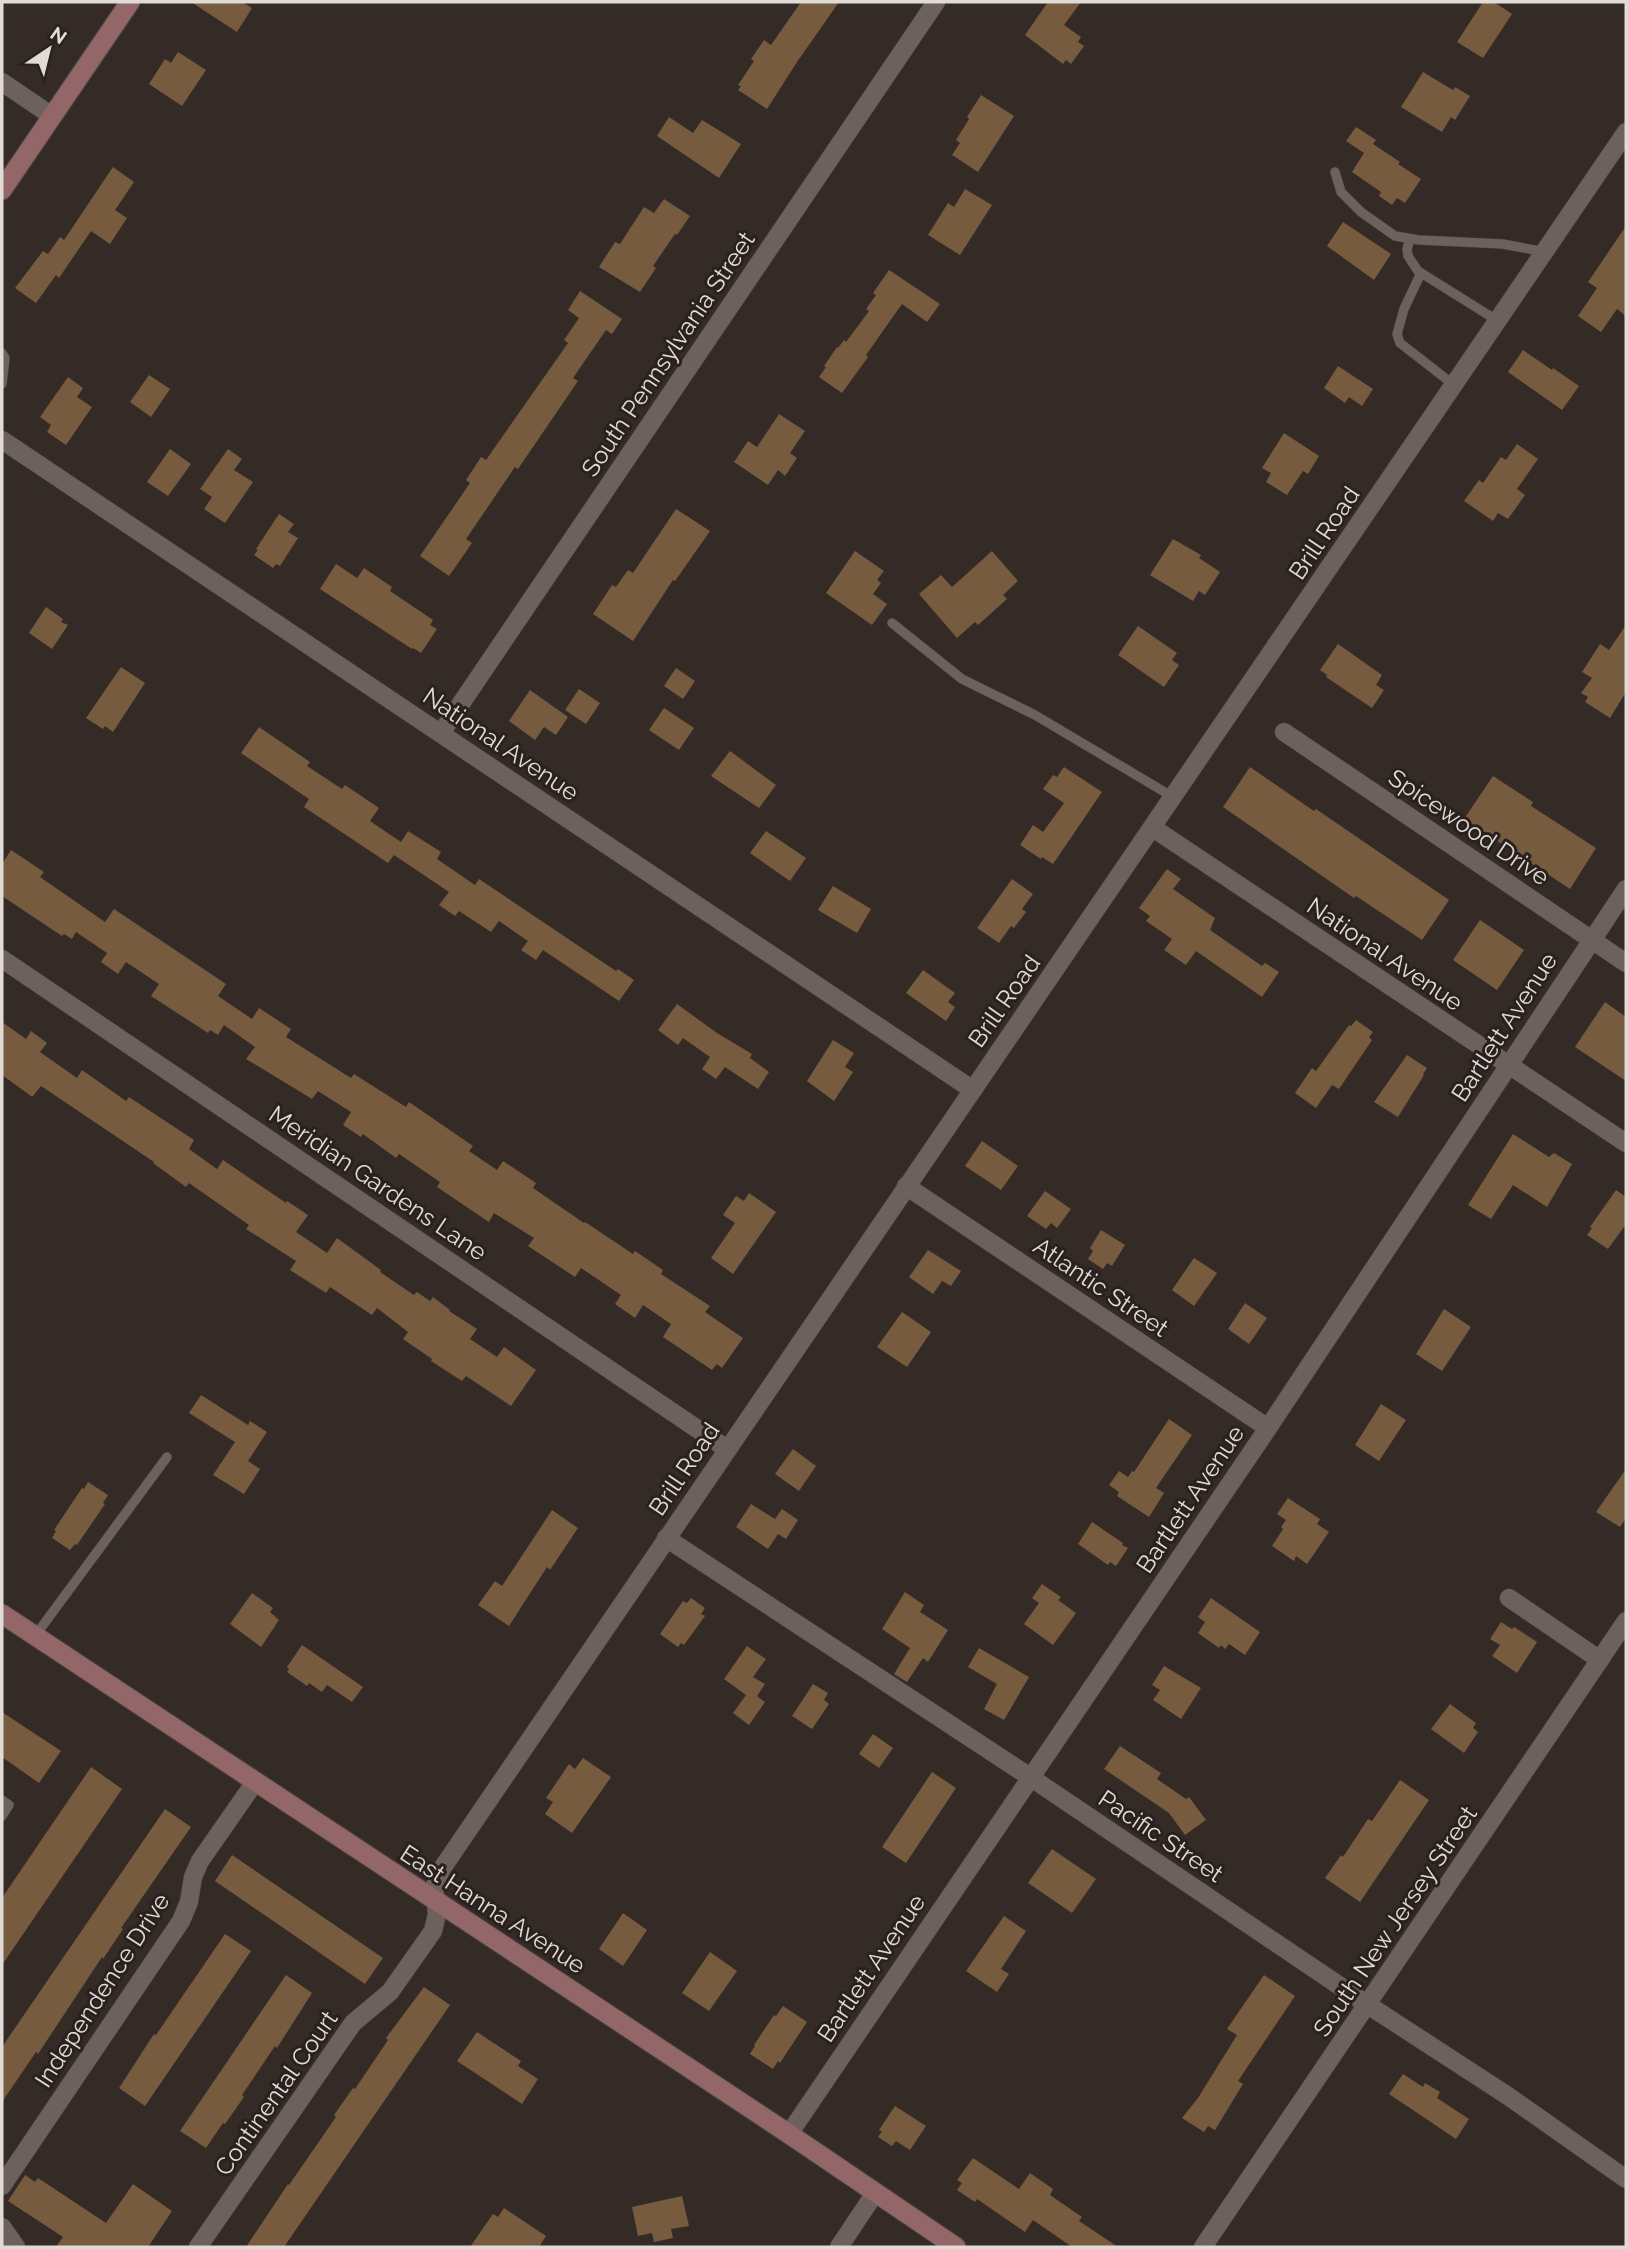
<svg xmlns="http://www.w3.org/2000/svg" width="1628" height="2249" font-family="Raleway,sans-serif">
	<rect width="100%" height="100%" fill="#342b27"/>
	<g fill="#765b3e">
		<path d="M191,2H242L252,8L237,32Z"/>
		<path d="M801,2H839L797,62L767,109L738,90L741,86L738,85L754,61L751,59L764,40L771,45Z"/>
		<path d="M1048,2H1081L1064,25L1081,37L1078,42L1084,46L1071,64L1066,60L1063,64L1025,35Z"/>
		<path d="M1483,2H1494L1512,14L1483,58L1457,42Z"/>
		<path d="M178,52L206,70L182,106L149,84L165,59L171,63Z"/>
		<path d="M1423,72L1453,90L1455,87L1470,96L1455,120L1451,117L1442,132L1401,107Z"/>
		<path d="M981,95L1014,116L978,172L952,155L960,143L956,140L969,119L967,117Z"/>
		<path d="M669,117L693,133L702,120L741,144L719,178L657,136Z"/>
		<path d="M1356,127L1376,140L1373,144L1400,162L1398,164L1421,179L1405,203L1397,198L1392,205L1379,196L1381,192L1352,172L1364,153L1346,141Z"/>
		<path d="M113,167L134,182L115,210L127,218L110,244L91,231L59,278L56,275L36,303L15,288L43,251L48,254L60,237L64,240Z"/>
		<path d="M965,189L992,205L960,255L928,235L948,203L954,207Z"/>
		<path d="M664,199L690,216L677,235L675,234L653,266L656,268L640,292L599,267L615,242L620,244L644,207L654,213Z"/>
		<path d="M1343,222L1391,254L1374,280L1327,246Z"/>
		<path d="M1626,226V316L1617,309L1601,332L1578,316L1597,288L1588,282Z"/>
		<path d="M889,270L940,304L927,322L902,304L866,355L868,357L842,393L819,377L826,367L824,366L837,347L838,348L844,340L846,342L869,311L866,309L876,295L873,293Z"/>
		<path d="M580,291L622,319L612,334L606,330L573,378L578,381L518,469L515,467L466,539L472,543L449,576L420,556L470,483L466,480L481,457L486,460L568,343L564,340L579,318L568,310Z"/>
		<path d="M1523,350L1552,370L1553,368L1579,386L1562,410L1508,372Z"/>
		<path d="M1338,366L1373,389L1362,406L1349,397L1345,403L1324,388Z"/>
		<path d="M149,375L170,389L151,417L130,402Z"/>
		<path d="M68,377L83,388L77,397L92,407L66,445L47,432L51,425L40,417Z"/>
		<path d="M779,414L805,431L790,453L797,458L785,476L778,470L768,485L734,462L748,441L757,447Z"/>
		<path d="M1284,433L1319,456L1308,474L1303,471L1287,495L1266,482L1271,473L1262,468Z"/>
		<path d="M1517,444L1538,459L1517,489L1525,495L1508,519L1498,513L1493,521L1464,501L1479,480L1483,483L1501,457L1506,460Z"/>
		<path d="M170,449L191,464L168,496L147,482Z"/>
		<path d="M228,449L242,459L234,470L253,482L225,523L204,509L212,497L200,489Z"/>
		<path d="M676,509L710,531L675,581L673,580L633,641L593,614L612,585L616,587L628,570L633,573Z"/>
		<path d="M279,514L294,524L288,532L298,538L280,566L276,564L273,568L254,555L258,550L256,549Z"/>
		<path d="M1173,539L1201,555L1199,558L1220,572L1205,595L1199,591L1193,601L1150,575Z"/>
		<path d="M855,551L884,571L877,580L881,583L873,594L887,604L872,625L826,593Z"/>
		<path d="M992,551L1018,581L1003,595L1007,599L978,625L975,622L957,638L919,594L941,575L952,587Z"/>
		<path d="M336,564L357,578L364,568L392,587L390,591L433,620L430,625L437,629L421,653L413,648L412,649L320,589Z"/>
		<path d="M46,607L63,619L61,622L68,625L52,649L29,633Z"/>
		<path d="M1626,625V692L1610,718L1585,702L1588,697L1581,693L1592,678L1582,672L1600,644L1609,650Z"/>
		<path d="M1138,626L1177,653L1172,660L1179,665L1164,687L1118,655Z"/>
		<path d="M1338,644L1382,675L1376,685L1384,690L1372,708L1326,677L1327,675L1320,670Z"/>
		<path d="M121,667L145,683L113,732L105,726L103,729L86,718Z"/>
		<path d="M676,668L695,681L683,699L664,686Z"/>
		<path d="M579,689L600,703L586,724L565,710Z"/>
		<path d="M530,690L568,717L556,735L544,727L535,740L509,721Z"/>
		<path d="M664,708L694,728L679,750L649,730Z"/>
		<path d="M259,727L310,762L307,766L342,789L345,785L379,808L370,821L401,842L408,831L441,852L437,859L475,885L479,879L616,971L618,969L634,980L619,1001L543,950L536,960L521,950L528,941L499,921L491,932L459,911L455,916L439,905L449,892L394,855L388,863L304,807L309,799L241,753Z"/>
		<path d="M730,751L776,785L759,808L711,776Z"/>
		<path d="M1064,767L1102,792L1053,864L1042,857L1041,859L1020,845L1033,825L1043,832L1064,803L1043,789L1053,775L1057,777Z"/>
		<path d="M1250,767L1314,811L1316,809L1449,900L1422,940L1356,896L1354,898L1223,807Z"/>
		<path d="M1493,776L1533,802L1531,806L1596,848L1570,889L1464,819Z"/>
		<path d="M766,831L806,858L790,881L750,853Z"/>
		<path d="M11,850L44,872L40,877L105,922L114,909L226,984L218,996L252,1019L259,1008L291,1029L286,1037L351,1078L354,1074L406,1107L409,1102L473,1146L469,1151L497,1170L503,1161L536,1183L533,1188L584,1223L585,1222L633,1254L635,1251L663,1270L661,1274L710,1306L705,1312L743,1338L722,1368L717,1364L712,1370L663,1337L671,1324L643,1305L635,1318L615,1304L621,1295L581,1268L575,1277L528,1246L534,1238L494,1213L489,1222L437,1187L440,1182L399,1154L396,1158L363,1134L361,1137L343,1125L351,1112L318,1091L312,1099L246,1059L255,1047L224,1025L218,1035L210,1030L208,1033L151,996L159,984L126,962L118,974L101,962L107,953L76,932L72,939L64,934L62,936L2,896V864Z"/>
		<path d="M1167,869L1181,879L1173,889L1215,918L1210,930L1262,966L1265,963L1279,972L1262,997L1196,951L1186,965L1164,950L1172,939L1146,921L1150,916L1139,908Z"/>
		<path d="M1012,879L1033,894L1022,909L1026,912L1014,928L1011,926L999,943L977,928Z"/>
		<path d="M833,886L871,909L857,933L818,910Z"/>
		<path d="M1480,920L1524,950L1497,990L1453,960Z"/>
		<path d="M923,970L955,993L948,1002L955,1007L946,1021L906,993Z"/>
		<path d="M1605,1002L1626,1017V1081L1575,1047Z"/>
		<path d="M677,1004L717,1033L752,1054L750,1058L769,1072L758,1089L725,1067L716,1079L702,1069L710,1057L683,1038L678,1045L658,1030Z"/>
		<path d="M1356,1020L1373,1032L1369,1037L1372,1040L1339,1089L1332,1085L1316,1108L1295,1093L1312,1068L1316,1071L1349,1025L1351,1026Z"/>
		<path d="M2,1022L26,1039L31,1031L47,1043L40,1052L77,1078L82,1070L126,1101L129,1097L194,1140L189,1149L217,1169L223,1160L286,1203L287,1201L308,1215L296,1232L327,1253L337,1238L381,1270L380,1272L414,1295L417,1292L430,1301L433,1297L450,1310L449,1311L477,1329L470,1339L497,1357L504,1347L536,1370L511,1406L466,1376L462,1381L431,1361L432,1359L403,1339L408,1332L377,1308L372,1315L330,1287L326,1293L290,1270L296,1261L246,1229L249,1225L189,1183L186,1187L153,1163L154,1162L41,1086L33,1096H31L2,1075Z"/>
		<path d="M833,1040L854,1053L845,1067L853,1072L834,1101L807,1081Z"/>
		<path d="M1407,1055L1427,1068L1423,1074L1424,1075L1398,1117L1374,1102Z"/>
		<path d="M1513,1134L1549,1157L1554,1153L1572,1164L1547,1207L1513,1185L1491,1219L1468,1205Z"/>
		<path d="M982,1141L1018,1166L1001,1190L965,1166Z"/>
		<path d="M1616,1190L1626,1197V1224L1608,1249L1587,1235L1592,1228L1590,1227Z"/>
		<path d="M1045,1191L1071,1209L1057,1228L1051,1223L1046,1229L1027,1216Z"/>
		<path d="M749,1193L776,1212L733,1274L711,1258L735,1223L723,1215L736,1196L744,1201Z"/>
		<path d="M1101,1230L1125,1245L1112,1266L1107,1263L1103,1269L1088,1259L1093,1251L1090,1248Z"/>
		<path d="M928,1250L961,1271L951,1286L942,1281L933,1294L909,1277Z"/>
		<path d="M1194,1258L1217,1273L1194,1306L1172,1290Z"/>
		<path d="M1245,1303L1267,1318L1249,1344L1228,1329Z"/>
		<path d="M1444,1309L1471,1327L1442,1371L1416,1354Z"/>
		<path d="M902,1312L931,1332L907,1367L877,1347Z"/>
		<path d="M201,1395L248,1425L250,1421L267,1432L248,1461L260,1469L244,1494L213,1475L235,1442L189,1413Z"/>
		<path d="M1381,1404L1406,1420L1379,1461L1355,1445Z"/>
		<path d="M1169,1419L1192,1435L1156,1488L1164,1493L1149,1517L1117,1496L1119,1492L1109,1485L1119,1471L1128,1477L1132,1471L1134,1472Z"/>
		<path d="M793,1449L816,1466L799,1491L775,1474Z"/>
		<path d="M1626,1469V1518L1620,1527L1596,1512Z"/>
		<path d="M88,1482L108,1495L103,1503L105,1504L77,1545L75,1544L70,1550L52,1538L56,1531L54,1530L82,1488L84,1489Z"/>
		<path d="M1288,1498L1320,1519L1317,1524L1329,1532L1307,1564L1296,1556L1294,1561L1272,1546L1283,1529L1281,1527L1286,1520L1277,1514Z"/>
		<path d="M751,1504L775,1519L782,1509L798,1520L786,1539L778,1534L768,1549L736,1527Z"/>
		<path d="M552,1510L578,1528L550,1570L547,1567L509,1626L478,1605L495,1581L502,1586Z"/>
		<path d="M1092,1522L1123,1543L1122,1545L1128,1548L1116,1566L1110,1562L1108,1565L1078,1544Z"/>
		<path d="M1042,1584L1061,1597L1058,1600L1076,1613L1053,1645L1024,1624L1039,1603L1032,1598Z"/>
		<path d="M905,1592L924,1605L920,1612L948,1630L928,1662L923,1658L907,1682L894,1674L910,1648L882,1629Z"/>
		<path d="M252,1593L273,1608L270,1612L279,1620L261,1647L230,1624Z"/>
		<path d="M691,1598L705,1608L701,1614L705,1616L684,1645L681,1643L678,1647L660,1634L683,1601L687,1603Z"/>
		<path d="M1211,1598L1260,1632L1245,1655L1229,1644L1225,1649L1221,1645L1219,1648L1198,1633L1205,1622L1198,1617Z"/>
		<path d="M1501,1622L1512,1629L1514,1627L1537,1642L1517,1673L1492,1656L1500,1645L1490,1639Z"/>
		<path d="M302,1645L363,1687L352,1702L327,1685L322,1692L309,1683L307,1686L287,1672L289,1669L287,1667Z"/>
		<path d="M747,1646L766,1659L753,1677L765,1684L757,1696L765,1702L749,1725L733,1713L746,1695L724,1679Z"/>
		<path d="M979,1648L1029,1677L1004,1720L984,1709L997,1684L968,1667Z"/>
		<path d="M1164,1666L1201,1688L1181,1719L1153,1700L1160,1690L1152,1685Z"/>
		<path d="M813,1684L828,1693L824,1700L829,1704L812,1729L792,1716Z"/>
		<path d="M1450,1704L1476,1723L1473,1728L1478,1732L1464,1753L1431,1729Z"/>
		<path d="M2,1712L61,1751L39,1783L2,1757Z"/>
		<path d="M873,1734L893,1748L879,1768L859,1754Z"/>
		<path d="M1120,1746L1161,1773L1157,1779L1186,1799L1189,1797L1206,1820L1185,1835L1169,1813L1104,1769Z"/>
		<path d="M583,1758L611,1777L572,1833L545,1814L553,1802L546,1798L569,1764L575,1769Z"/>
		<path d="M91,1767L122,1789L2,1965V1898Z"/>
		<path d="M932,1772L956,1788L906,1863L882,1847Z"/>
		<path d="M1400,1780L1429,1800L1360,1902L1325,1878L1341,1855L1343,1857L1368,1819L1372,1821Z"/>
		<path d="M165,1809L191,1827L121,1928L123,1929L103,1959L102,1957L38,2054L36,2052L2,2102V2047Z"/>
		<path d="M1052,1849L1096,1879L1072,1913L1028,1883Z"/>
		<path d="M232,1855L383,1958L365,1984L215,1881Z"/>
		<path d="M623,1913L647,1930L623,1966L599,1949Z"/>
		<path d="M1004,1916L1026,1931L1001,1969L1009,1974L997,1992L966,1971Z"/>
		<path d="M225,1934L251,1951L145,2106L119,2088L154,2034L156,2035Z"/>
		<path d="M710,1952L737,1971L709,2011L682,1993Z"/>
		<path d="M286,1975L312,1993L277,2048L275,2046L242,2095L244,2097L225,2124L223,2123L206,2148L180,2131Z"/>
		<path d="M1264,1975L1295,1996L1238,2081L1243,2084L1215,2130L1208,2126L1204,2132L1182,2118L1198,2098L1237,2035L1227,2029Z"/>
		<path d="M424,1987L450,2005L284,2247H246L288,2184L289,2185L336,2117L334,2115L353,2088L355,2089L388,2040L386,2038Z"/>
		<path d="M783,2006L807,2022L780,2063L778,2061L773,2069L750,2054L755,2046L754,2045L774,2015L776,2016Z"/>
		<path d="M477,2032L521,2061L518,2066L538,2079L522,2104L457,2061Z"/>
		<path d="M1403,2074L1423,2087L1425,2083L1440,2092L1437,2098L1469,2119L1456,2139L1389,2094Z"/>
		<path d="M895,2106L926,2126L910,2150L896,2141L892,2146L878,2137L882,2131L879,2130Z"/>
		<path d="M973,2158L1019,2189L1030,2173L1053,2189L1050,2195L1082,2217L1079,2221L1118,2247H1072L1033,2220L1025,2232L977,2199L975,2202L957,2190L962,2183L957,2180Z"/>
		<path d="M25,2175L35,2182L38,2178L106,2223L133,2184L172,2211L148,2247H56L63,2237L8,2201Z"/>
		<path d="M682,2196L689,2226L671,2229L673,2238L654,2242L652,2233L638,2236L632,2207Z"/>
		<path d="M504,2208L546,2236L539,2247H470L493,2214L498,2217Z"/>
	</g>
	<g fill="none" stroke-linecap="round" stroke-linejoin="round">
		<g stroke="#4f4744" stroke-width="10">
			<g id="service">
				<path d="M1335,172L1341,192L1361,212L1395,236L1419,240L1503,244L1545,252"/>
				<path d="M1410,239L1407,249L1408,256L1418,271L1498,321"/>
				<path d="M1421,273L1404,309L1397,334L1400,343L1454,385"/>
				<path d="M2,353L5,358L2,384"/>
				<path d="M892,623L962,679L1035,715L1173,797"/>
				<path d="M35,1636L167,1457"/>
				<path d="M2,1800L9,1805L2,1816"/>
			</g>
		</g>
		<g stroke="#4f4744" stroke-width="19">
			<g id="minor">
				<path d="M2,82L52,116"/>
				<path d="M2,440L973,1090"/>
				<path d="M1284,732L1626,963"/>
				<path d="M441,733L936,2"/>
				<path d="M1153,828L1626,1143"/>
				<path d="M2,959L727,1449"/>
				<path d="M906,1186L1268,1428"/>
				<path d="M666,1538L1030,1777L1368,2005L1508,2096L1626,2179"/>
				<path d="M1509,1598L1600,1660"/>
				<path d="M789,2134L1268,1428L1626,889"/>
				<path d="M2,2186L181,1921L189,1902L193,1877L200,1861L255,1782"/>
				<path d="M2,2227L16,2247"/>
				<path d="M198,2247L353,2023L390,1992L433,1931L437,1914L434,1888L441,1870L1626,132"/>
				<path d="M839,2247L875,2193"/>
				<path d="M1203,2247L1626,1621"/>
			</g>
		</g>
		<g stroke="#4f4744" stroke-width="21">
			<g id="secondary">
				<path d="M2,190L130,2"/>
				<path d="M2,1614L789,2134L956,2247"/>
			</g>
		</g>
		<use href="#service" stroke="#6c615d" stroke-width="9"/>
		<use href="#minor" stroke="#6c615d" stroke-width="18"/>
		<use href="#secondary" stroke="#936767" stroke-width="19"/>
	</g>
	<g text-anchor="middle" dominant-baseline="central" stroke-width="6" stroke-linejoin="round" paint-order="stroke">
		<g font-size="24" fill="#e1dbd8" stroke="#2a211e">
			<text transform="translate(668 354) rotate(-56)">South Pennsylvania Street</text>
			<text transform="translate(1324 533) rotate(-56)">Brill Road</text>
			<text transform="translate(501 744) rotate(34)">National Avenue</text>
			<text transform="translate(1469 827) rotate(34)">Spicewood Drive</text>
			<text transform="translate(1385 954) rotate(34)">National Avenue</text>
			<text transform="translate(1004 1001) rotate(-55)">Brill Road</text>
			<text transform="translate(1504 1027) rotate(-57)">Bartlett Avenue</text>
			<text transform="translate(378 1183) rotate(34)">Meridian Gardens Lane</text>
			<text transform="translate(1101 1287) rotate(34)">Atlantic Street</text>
			<text transform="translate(684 1469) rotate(-56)">Brill Road</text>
			<text transform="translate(1190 1499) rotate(-56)">Bartlett Avenue</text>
			<text transform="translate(1161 1836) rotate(34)">Pacific Street</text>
			<text transform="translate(493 1909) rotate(33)">East Hanna Avenue</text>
			<text transform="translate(1395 1921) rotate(-56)">South New Jersey Street</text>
			<text transform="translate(871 1968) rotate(-56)">Bartlett Avenue</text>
			<text transform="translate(102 1990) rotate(-57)">Independence Drive</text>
			<text transform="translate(276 2093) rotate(-55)">Continental Court</text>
		</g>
	</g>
	<rect width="1628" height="2249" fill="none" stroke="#e1dbd8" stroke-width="7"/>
	<g transform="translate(49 49) rotate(35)" stroke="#2a211e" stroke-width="5" paint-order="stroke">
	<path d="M0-5L12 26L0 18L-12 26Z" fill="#e1dbd8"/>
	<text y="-10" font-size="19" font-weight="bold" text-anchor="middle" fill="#e1dbd8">N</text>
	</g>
</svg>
